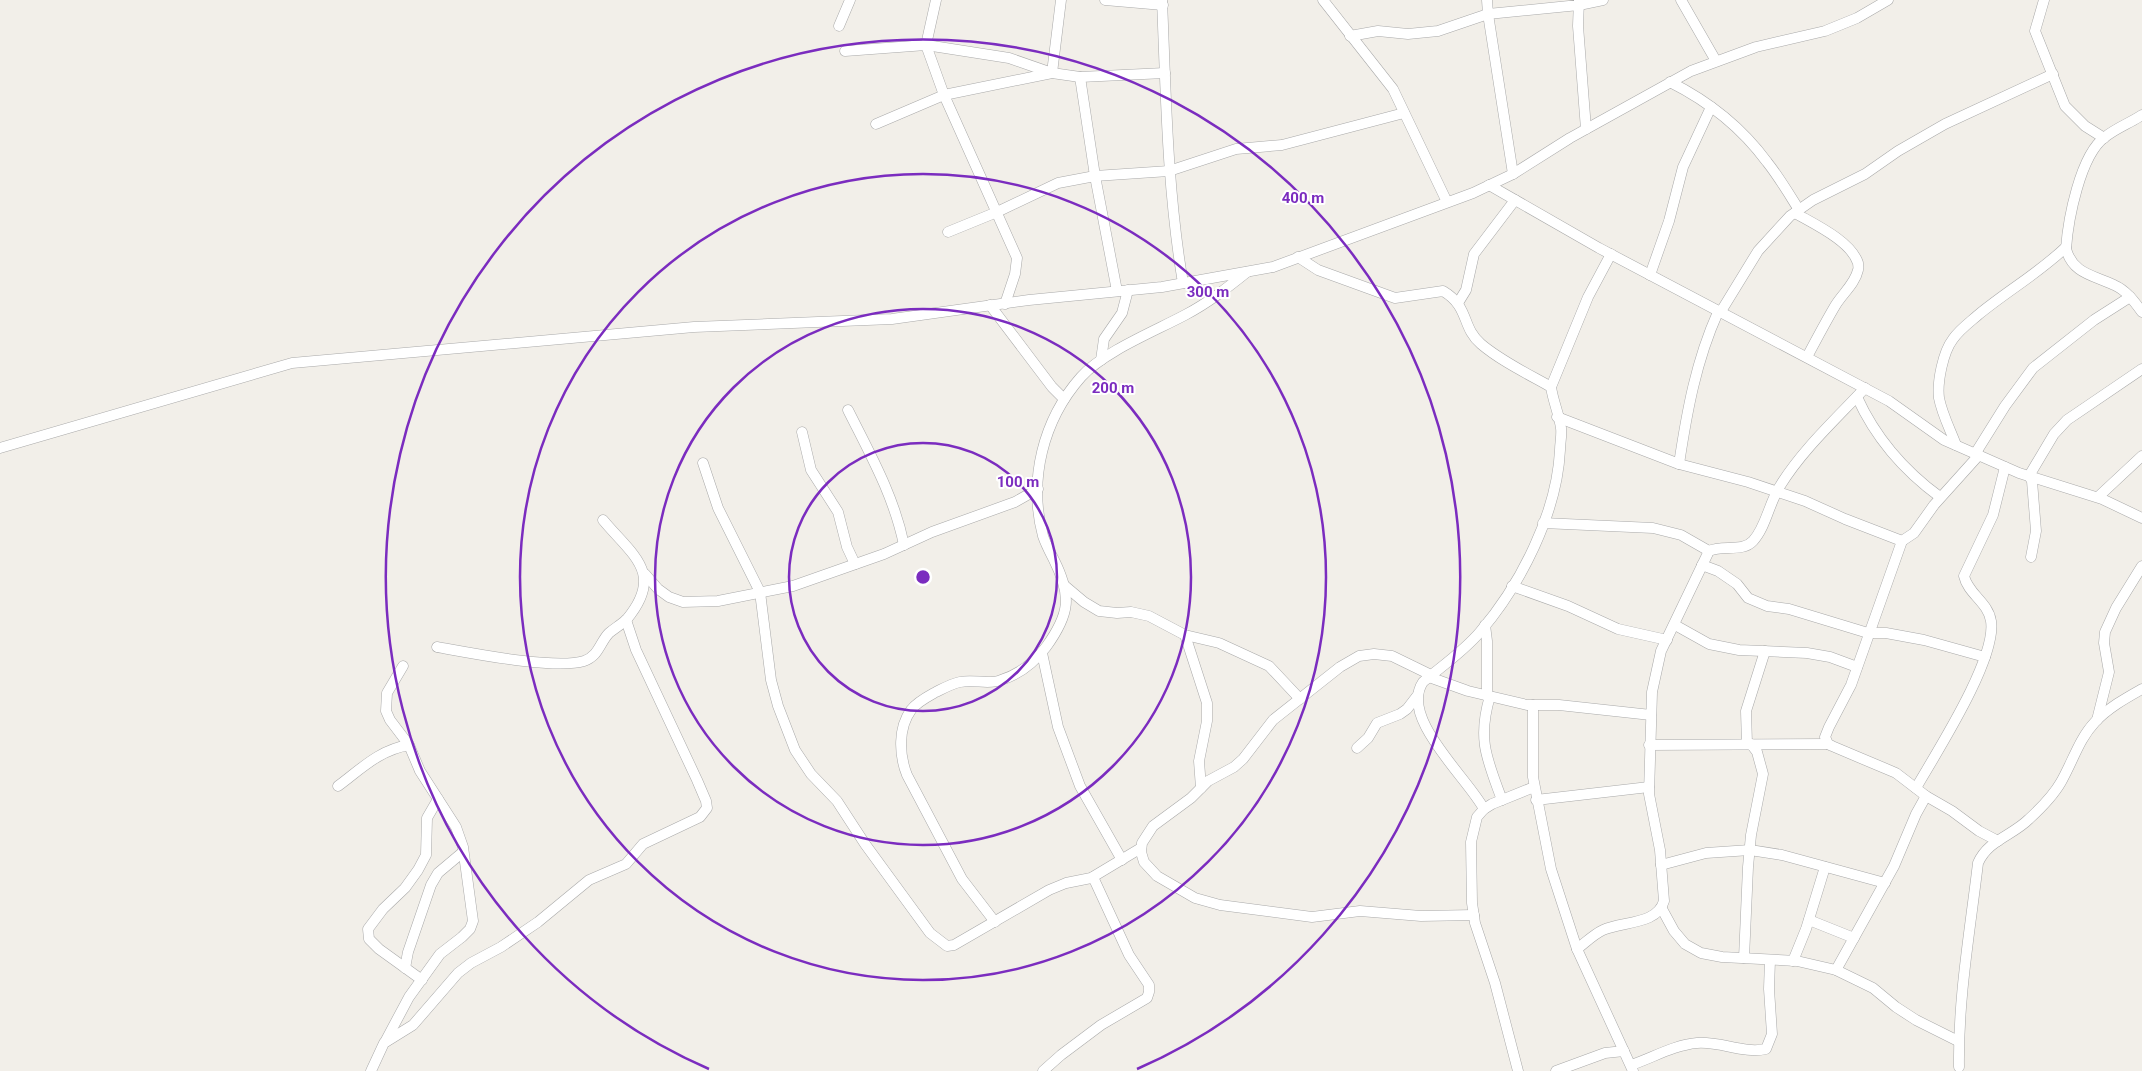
<svg xmlns="http://www.w3.org/2000/svg" width="2142" height="1071" font-family="Roboto,sans-serif">
	<rect width="100%" height="100%" fill="#f2efe9"/>
	<g fill="none" stroke-linecap="round" stroke-linejoin="round">
		<g stroke="#a9a9a9" stroke-width="11">
			<g id="minor">
				<path d="M936,0L926,45L944,95L1017,258L1015,274L1005,304"/>
				<path d="M1105,0L1163,5"/>
				<path d="M1162,0C1166,95 1167,189 1183,283"/>
				<path d="M1323,0L1393,89L1447,202"/>
				<path d="M1579,0L1578,26L1586,129"/>
				<path d="M1681,0L1716,61"/>
				<path d="M2044,0L2035,31L2065,106L2085,126L2104,138"/>
				<path d="M839,26L850,0"/>
				<path d="M1350,36L1378,31L1408,34L1438,31L1488,14L1487,0"/>
				<path d="M845,51L926,45L1009,58L1052,73L1061,0"/>
				<path d="M1080,77L1095,176L1117,291"/>
				<path d="M1670,82C1708,101 1742,128 1767,162C1779,177 1789,194 1799,210"/>
				<path d="M2142,115C2130,123 2116,128 2105,137C2080,155 2068,220 2066,249C2073,274 2093,275 2114,285C2126,290 2134,301 2142,312"/>
				<path d="M876,124L944,95L1052,73L1080,77L1165,73"/>
				<path d="M1513,174L1488,14L1579,5L1603,0"/>
				<path d="M1489,185L1599,248L1889,401L1944,440L2019,473L2102,499L2142,518"/>
				<path d="M1795,213C1814,224 1851,241 1858,263C1858,264 1859,269 1858,270C1855,284 1842,294 1835,306C1825,323 1816,340 1807,357"/>
				<path d="M948,232L997,212L1058,183L1095,176L1169,171L1236,149L1282,145L1404,113"/>
				<path d="M1298,257L1318,270L1395,298L1443,291C1470,307 1461,327 1481,344C1501,361 1528,374 1551,387"/>
				<path d="M1650,275L1669,221L1683,167L1711,107"/>
				<path d="M1458,303L1466,290L1474,254L1515,200"/>
				<path d="M990,305L1052,387L1064,399"/>
				<path d="M1720,313L1758,251L1790,216L1813,200L1865,174L1898,151L1945,124L2053,74"/>
				<path d="M1101,360L1104,339L1122,313L1128,290"/>
				<path d="M1857,397C1876,439 1903,470 1940,497"/>
				<path d="M848,410C870,454 894,496 904,545"/>
				<path d="M1557,417L1679,464L1748,482L1805,501L1845,519L1902,541L1914,533L1934,505L1979,455"/>
				<path d="M802,432L811,470L838,512L847,547L855,564"/>
				<path d="M1956,445C1950,429 1942,414 1939,398C1937,382 1943,352 1953,339C1959,330 1970,322 1978,315C2007,291 2039,273 2066,247"/>
				<path d="M0,448L292,363L694,327L892,319L1029,300L1162,287L1273,267L1473,193L1513,174L1570,138L1691,71L1756,47L1825,31L1857,18L1888,0"/>
				<path d="M1975,454L2005,406L2033,368L2094,320L2130,297"/>
				<path d="M703,463L718,508L760,592L771,680L778,706L795,750L811,774L837,801L865,844L930,933L947,946L954,945L1049,890L1066,883L1091,878L1141,848"/>
				<path d="M1679,464C1687,411 1696,361 1718,312"/>
				<path d="M2098,497L2142,456"/>
				<path d="M1543,523L1653,528L1681,535L1709,551"/>
				<path d="M1902,541L1851,685L1829,727L1825,737L1828,744L1832,746L1896,773L1926,796L1952,811L1979,831L1998,841"/>
				<path d="M2031,557L2036,531L2032,481L2029,476L2054,434L2067,420L2142,369"/>
				<path d="M1702,565L1718,571L1737,584L1748,598L1767,606L1789,609L1868,633H1886L1924,640L1985,657"/>
				<path d="M645,574L658,589L669,597L683,602L718,601L793,586L884,554L932,532L1015,502L1038,489"/>
				<path d="M1065,586L1084,602L1099,611L1117,613L1131,612L1149,616L1185,635L1219,643L1269,666L1300,699"/>
				<path d="M1512,586L1568,606L1618,629L1667,640"/>
				<path d="M1485,625L1487,641V696"/>
				<path d="M1675,625L1709,644L1739,650L1807,653L1830,657L1857,667"/>
				<path d="M1185,635L1207,703V721L1199,761L1201,788"/>
				<path d="M437,647C471,653 555,670 584,661C599,656 600,642 609,633C615,628 622,624 627,619C665,573 632,555 603,520"/>
				<path d="M1042,653L1058,727L1080,786L1122,860"/>
				<path d="M1431,675L1392,656L1374,654L1359,656L1340,667L1273,720L1243,759L1234,767L1208,781L1191,798L1153,826L1142,843L1141,852L1144,862L1157,876L1195,898L1220,905L1312,917L1360,911L1421,916L1474,915"/>
				<path d="M1429,677L1468,691L1527,705H1559L1651,715"/>
				<path d="M1490,696C1477,740 1487,759 1502,800"/>
				<path d="M1533,705V777L1551,869L1577,949L1633,1071"/>
				<path d="M2097,720L2109,672L2104,643L2105,632L2116,608L2142,566"/>
				<path d="M1747,744L1746,711L1765,651"/>
				<path d="M1649,745L1828,744"/>
				<path d="M1357,748L1368,738L1377,723L1400,714L1407,709L1417,696"/>
				<path d="M338,786C361,769 379,750 409,745"/>
				<path d="M1916,788C1936,753 1997,659 1991,621C1988,602 1968,594 1964,576L1993,515L2005,467"/>
				<path d="M1536,800L1649,787"/>
				<path d="M1484,809C1467,777 1399,718 1423,682C1442,666 1464,651 1480,632C1521,584 1557,513 1560,450C1560,443 1562,435 1561,428C1559,414 1553,401 1551,387L1588,297L1611,254"/>
				<path d="M1661,865L1706,853L1750,850L1782,855L1885,883"/>
				<path d="M1662,909L1674,931L1685,944L1701,953L1722,957L1797,961L1836,970L1873,988L1896,1007L1916,1020L1958,1041"/>
				<path d="M1809,920L1854,938"/>
				<path d="M995,922L962,879L907,775C899,755 898,728 911,710C917,702 927,697 936,692C944,688 951,684 960,682C974,679 989,685 1001,680C1020,674 1034,663 1046,647C1070,614 1072,596 1054,560C1050,552 1046,545 1043,536C1028,480 1043,420 1081,377C1103,352 1155,331 1185,315C1208,303 1227,288 1247,272"/>
				<path d="M1577,949C1585,943 1594,934 1603,930C1623,921 1657,925 1664,901L1660,850L1649,794L1652,692L1661,651L1709,551C1722,544 1742,553 1753,541C1766,527 1769,503 1780,486C1802,450 1836,419 1865,388"/>
				<path d="M1744,958L1748,867L1751,835L1763,774L1757,752L1751,744"/>
				<path d="M1793,961L1806,929L1825,867"/>
				<path d="M405,968L408,952L431,885L438,873L463,852"/>
				<path d="M1836,970L1894,866L1916,814L1926,796"/>
				<path d="M422,980L379,949L369,939L368,929L383,909L405,888L418,870L426,855L427,818L438,799"/>
				<path d="M385,1042L409,997L440,954L462,937L470,929L473,921L463,847L456,827L420,771L409,745L390,720L386,711L387,693L403,666"/>
				<path d="M1631,1065C1652,1058 1674,1045 1697,1043C1720,1041 1744,1054 1766,1049L1772,1034L1769,989L1770,960"/>
				<path d="M1959,1067C1958,998 1970,931 1978,863C1988,840 2012,836 2029,819C2041,808 2053,796 2061,782C2073,761 2079,739 2095,722C2108,708 2126,698 2142,689"/>
				<path d="M371,1071L384,1043L413,1025L458,973L471,963L501,947L538,922L589,880L626,864L643,844L700,817L707,808L706,801L697,780L636,650L626,620"/>
				<path d="M1043,1071L1061,1055L1101,1025L1147,998L1149,992V985L1129,955L1093,877"/>
				<path d="M1518,1071L1495,983L1475,923L1472,903L1471,842L1477,817L1484,809L1492,804L1534,787"/>
				<path d="M1556,1071L1605,1053L1624,1051"/>
			</g>
		</g>
		<use href="#minor" stroke="#fff" stroke-width="10"/>
	</g>
	<g fill="none" stroke="#7b2cbf" stroke-width="2.5">
		<circle cx="923" cy="577" r="134"/>
		<circle cx="923" cy="577" r="268"/>
		<circle cx="923" cy="577" r="403"/>
		<path d="M709 1069A537 537 0 1 1 1137 1069"/>
	</g>
	<circle cx="923" cy="577" r="8" fill="#7b2cbf" stroke="#fff" stroke-width="2.5"/>
	<g font-size="15" text-anchor="middle" font-weight="bold" fill="#7b2cbf" stroke="#fff" stroke-width="4" stroke-linejoin="round" paint-order="stroke">
		<text x="1303" y="203">400 m</text>
		<text x="1208" y="297">300 m</text>
		<text x="1113" y="393">200 m</text>
		<text x="1018" y="487">100 m</text>
	</g>
</svg>
